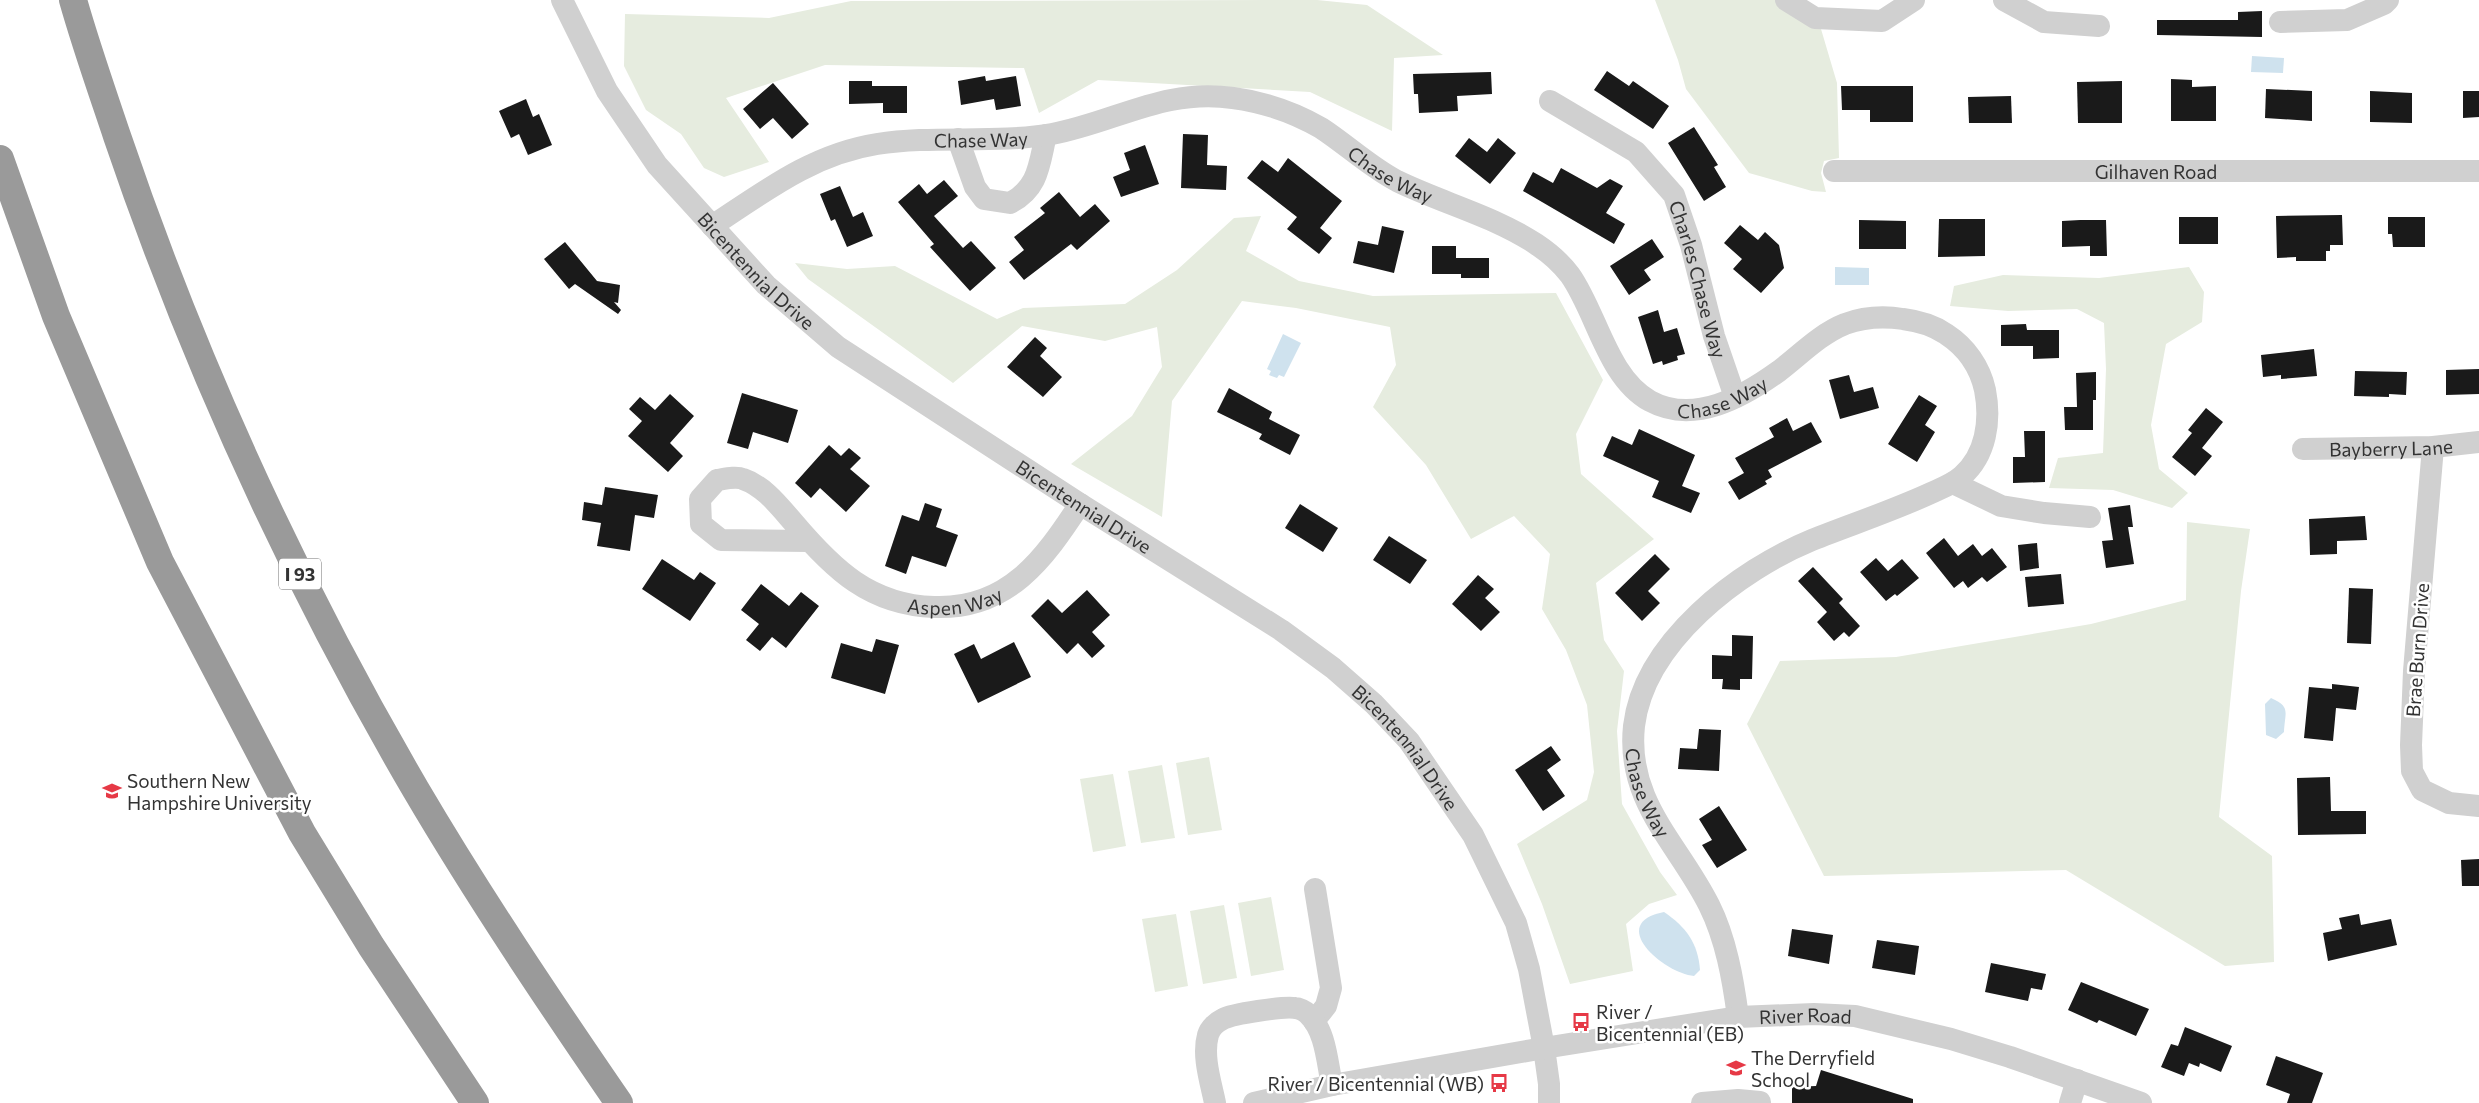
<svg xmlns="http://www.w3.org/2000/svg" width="2479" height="1103" font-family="Commissioner,sans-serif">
	<rect width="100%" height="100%" fill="#fff"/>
	<g fill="#e6ecdf">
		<path d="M1317,0L1367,5L1443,55L1394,58L1392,131L1310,92L1098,80L1039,113L1024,68L825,65L726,98L769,162L724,177L704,168L681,134L646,110L624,66L625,14L769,18L851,1Z"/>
		<path d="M1655,0H1775L1821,29L1837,83L1839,158L1824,161L1821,173L1826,192L1812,191L1749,173L1686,89L1678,60Z"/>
		<path d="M1261,216L1246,251L1299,281L1373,296L1556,293L1603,380L1576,434L1581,474L1654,539L1596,583L1604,640L1624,671L1617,731L1622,804L1660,872L1677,895L1649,904L1626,924L1633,971L1570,984L1542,904L1517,844L1587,800L1594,772L1587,705L1566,650L1542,609L1550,554L1514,516L1471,539L1426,465L1373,407L1396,365L1390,327L1296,308L1242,301L1172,401L1162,517L1071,464L1132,416L1162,367L1157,327L1105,341L1022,326L953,383L808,279L795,263L847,269L895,266L997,319L1023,308L1125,304L1177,270L1234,218Z"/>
		<path d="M2189,267L2204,292L2202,322L2166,344L2151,425L2159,469L2188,493L2172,508L2113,490L2049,488L2058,458L2103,453L2106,369L2104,323L2077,309L2008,311L1950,306L1954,286L2003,275L2099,278Z"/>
		<path d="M2187,522L2250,529L2241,591L2219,817L2272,856L2274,962L2225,966L2066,870L1824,876L1747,724L1780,661L1896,657L2091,624L2186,600Z"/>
		<path d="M1209,757L1222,830L1188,835L1176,763Z"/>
		<path d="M1162,765L1175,838L1141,843L1128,771Z"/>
		<path d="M1113,774L1126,846L1093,852L1080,779Z"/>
		<path d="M1271,897L1284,970L1251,976L1238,903Z"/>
		<path d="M1224,905L1237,978L1203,984L1190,911Z"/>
		<path d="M1176,914L1188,986L1155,992L1142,919Z"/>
	</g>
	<g fill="#cfe2ee">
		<path d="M2252,56L2284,58L2283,73L2251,72Z"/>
		<path d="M1835,267L1869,268V285H1835Z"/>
		<path d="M1283,334L1301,343L1284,377L1279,375L1277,378L1269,375L1271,371L1267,369Z"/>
		<path d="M2271,698C2291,707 2285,711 2284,732L2276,739L2266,735L2265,704Z"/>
		<path d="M1664,912C1686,927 1698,943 1700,970L1694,976C1663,973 1606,923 1664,912Z"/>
	</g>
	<g fill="#1a1a1a">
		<path d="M2262,11V37L2157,35V20H2238V12Z"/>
		<path d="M1607,71L1629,86L1633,81L1669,106L1653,129L1594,90Z"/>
		<path d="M1491,72L1492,94L1457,96L1458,111L1419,113L1418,94H1414L1413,74Z"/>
		<path d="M985,76L986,81L1016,76L1021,106L996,110L994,99L961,105L958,81Z"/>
		<path d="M2171,79L2192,80V87L2216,86V121H2171Z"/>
		<path d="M849,81H872V86H907V113H883V103L849,104Z"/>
		<path d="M2122,81V123H2078L2077,82Z"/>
		<path d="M773,83L809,124L792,139L773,118L760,129L743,109Z"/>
		<path d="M1841,86H1913V122H1870V110H1842Z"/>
		<path d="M2266,89L2312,91V121L2265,118Z"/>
		<path d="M2370,91L2412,93V123L2370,122Z"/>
		<path d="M2463,91H2479V117L2463,118Z"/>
		<path d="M2011,96L2012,123H1969L1968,97Z"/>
		<path d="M526,99L533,117L539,114L552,145L528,155L519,134L511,138L499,111Z"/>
		<path d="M1694,127L1718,165L1714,167L1726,187L1704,201L1668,143Z"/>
		<path d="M1183,134L1208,135L1207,165L1227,166L1226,190L1181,188Z"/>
		<path d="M1469,138L1487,152L1498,138L1516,153L1490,184L1455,156Z"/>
		<path d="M1145,145L1159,184L1121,197L1113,177L1130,170L1124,153Z"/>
		<path d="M1288,158L1342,201L1320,228L1332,238L1319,254L1287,229L1297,217L1247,178L1262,160L1278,172Z"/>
		<path d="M1561,168L1597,188L1610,179L1623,186L1606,213L1625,224L1614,244L1523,191L1533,172L1553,183Z"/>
		<path d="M944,180L958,196L934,216L963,248L971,241L996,268L970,291L930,247L934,244L898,202L919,184L927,194Z"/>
		<path d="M840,186L853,217L863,212L873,236L847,247L835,219L831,221L820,194Z"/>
		<path d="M1059,192L1080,217L1095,204L1110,221L1077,250L1071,244L1024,280L1009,262L1024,250L1014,237L1045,213L1040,208Z"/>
		<path d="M2342,215L2343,245H2330V251H2326V261H2296V257L2277,258L2276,216Z"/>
		<rect x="2179" y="217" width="39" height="27"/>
		<path d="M2388,217H2425V247H2393L2392,234H2388Z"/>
		<path d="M1939,219H1985V256L1938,257Z"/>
		<path d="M1859,220L1906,221V249H1859Z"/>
		<path d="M2080,220H2106L2107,256H2090V246L2062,247V221Z"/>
		<path d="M1740,225L1758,240L1765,232L1779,245L1784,268L1761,293L1733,269L1742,259L1724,243Z"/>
		<path d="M1382,226L1404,231L1394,273L1353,263L1358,241L1378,245Z"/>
		<path d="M1652,239L1664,257L1644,270L1651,280L1629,295L1610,266Z"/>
		<path d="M565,242L597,281L620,285L618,303L614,302L621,310L618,314L575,284L569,289L544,259Z"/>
		<path d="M1432,246H1456V258H1489V278H1461V274H1432Z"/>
		<path d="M1658,310L1664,332L1677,328L1685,354L1677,356L1678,360L1663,365L1662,361L1653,364L1638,317Z"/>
		<path d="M2026,324L2027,330H2059V358L2033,359V346H2001V325Z"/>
		<path d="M1035,337L1047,348L1040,356L1062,377L1043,397L1007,367Z"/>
		<path d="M2314,349L2317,376L2281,379V375L2263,377L2261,355Z"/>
		<path d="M2479,369V394L2446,395V370Z"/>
		<path d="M2355,371L2407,372L2406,395L2389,394V397L2354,396Z"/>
		<path d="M2096,372V400H2093V430H2065L2064,407H2077L2076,373Z"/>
		<path d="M1849,375L1854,392L1873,387L1879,408L1840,419L1829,380Z"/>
		<path d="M1229,388L1272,412L1269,419L1300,435L1290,455L1259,439L1262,434L1217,412Z"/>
		<path d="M742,393L798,410L788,443L753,432L748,449L727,443Z"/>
		<path d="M670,394L694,416L670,443L683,456L668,472L628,436L642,421L629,409L640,397L655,410Z"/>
		<path d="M1919,395L1937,406L1925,425L1935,432L1917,462L1888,444Z"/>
		<path d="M2206,408L2223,422L2202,448L2212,456L2195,476L2172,457L2192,433L2188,430Z"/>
		<path d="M1787,418L1793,431L1811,422L1822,442L1768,470L1772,477L1765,481L1767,484L1739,500L1728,482L1744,473L1735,458L1774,437L1769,428Z"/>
		<path d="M1639,429L1695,455L1682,486L1700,493L1691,513L1652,497L1659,481L1603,456L1612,436L1632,445Z"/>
		<path d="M2024,431H2045V482L2013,483V457H2025Z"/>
		<path d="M829,445L841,456L849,448L861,458L850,469L870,486L846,512L820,488L811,498L795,483Z"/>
		<path d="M605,487L658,495L654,518L635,515L630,551L597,546L601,523L582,520L584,502L602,505Z"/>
		<path d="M925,503L942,509L936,527L958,535L946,567L912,556L906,574L885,566L902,515L919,521Z"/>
		<path d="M1300,504L1338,528L1323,552L1285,528Z"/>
		<path d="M2130,505L2133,527H2128L2134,564L2106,568L2102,541L2113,540L2108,508Z"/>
		<path d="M2365,516L2367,540L2337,541V554L2310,555L2309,519Z"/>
		<path d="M1389,536L1427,560L1410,584L1373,560Z"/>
		<path d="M1944,538L1958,556L1973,544L1982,556L1992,548L2007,567L1987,582L1982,577L1968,588L1963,581L1954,588L1926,553Z"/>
		<path d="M2037,543L2039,568L2020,571L2018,545Z"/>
		<path d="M1655,554L1670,569L1648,591L1660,603L1642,621L1615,593Z"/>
		<path d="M1876,558L1888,571L1902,559L1919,578L1897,596L1895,594L1886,601L1860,572Z"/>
		<path d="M662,559L694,580L700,572L716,583L690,621L642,589Z"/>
		<path d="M1813,567L1843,599L1839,603L1860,626L1849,637L1844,632L1834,641L1817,622L1827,612L1798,581Z"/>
		<path d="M2061,574L2064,604L2028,607L2025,577Z"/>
		<path d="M1478,575L1494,589L1485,598L1500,612L1481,631L1452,604Z"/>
		<path d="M761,584L789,606L801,592L819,606L786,648L772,637L760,651L746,640L759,624L741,610Z"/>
		<path d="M2349,588L2373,589L2371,644L2347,643Z"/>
		<path d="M1087,590L1110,615L1092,632L1105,646L1092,658L1078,643L1067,654L1031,616L1048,599L1062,613Z"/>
		<path d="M1732,635L1753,636L1752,679H1740V690L1722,689L1723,679H1712V655L1732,656Z"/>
		<path d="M876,639L899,645L885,694L831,678L841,643L872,652Z"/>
		<path d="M1014,642L1031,677L978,703L954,654L974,644L981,659Z"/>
		<path d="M2332,684L2359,687L2356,710L2336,708L2333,741L2304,738L2309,687L2332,689Z"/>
		<path d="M1699,729L1721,730L1719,771L1678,769L1680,748L1697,749Z"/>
		<path d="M1551,746L1561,760L1547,770L1565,796L1543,811L1515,770Z"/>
		<path d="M2330,777L2331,811H2366V834L2298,835L2297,778Z"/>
		<path d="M1719,806L1747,850L1717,868L1702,845L1712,840L1699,819Z"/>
		<path d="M2479,859V886H2462L2461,860Z"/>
		<path d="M2359,914L2361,925L2391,919L2397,945L2328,961L2323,933L2342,929L2339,918Z"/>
		<path d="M1792,929L1833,935L1829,964L1788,956Z"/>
		<path d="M1877,940L1919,946L1915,975L1872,968Z"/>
		<path d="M1991,963L2046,974L2042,990L2031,988L2028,1001L1985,992Z"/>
		<path d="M2081,982L2149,1009L2136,1036L2099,1020L2097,1023L2068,1010Z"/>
		<path d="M2185,1027L2232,1046L2221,1072L2200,1063L2199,1067L2189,1063L2184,1076L2161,1067L2171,1044L2178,1046Z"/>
		<path d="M2276,1056L2323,1073L2312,1103H2287L2290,1094L2266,1085Z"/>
		<path d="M1821,1070L1913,1099V1103H1792V1087L1816,1086Z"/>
	</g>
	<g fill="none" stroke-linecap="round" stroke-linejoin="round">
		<g stroke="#d0d0d0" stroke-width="22">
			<path id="s1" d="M562,0L607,91L657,165L766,285L838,347L1080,504L1281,630L1333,668L1374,704L1409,741L1473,835L1516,923L1529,969L1544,1048L1549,1084V1103"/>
			<path d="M1786,0L1815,18L1882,21L1914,0"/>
			<path d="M2004,0L2044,22L2099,26"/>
			<path d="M2280,22L2347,20L2384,4L2388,0"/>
			<path id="s2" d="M1550,101L1636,152L1674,195L1691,245L1714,336L1735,397"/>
			<path d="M958,139L975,187L984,199L1010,203C1039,188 1039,164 1046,135"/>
			<path id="s3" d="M1834,171H2479"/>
			<path id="s4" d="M712,226C765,191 813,154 877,144C935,135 995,144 1052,134C1116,122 1164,88 1233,98C1263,102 1295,113 1321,128C1347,145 1370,167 1397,181C1442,203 1494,216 1536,244C1548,252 1561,263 1570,275C1597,313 1607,377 1650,401C1694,425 1743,397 1779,371C1800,355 1820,334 1845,324C1864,317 1884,316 1903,319C1919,321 1933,325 1946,334C1966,347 1980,367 1985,390C1991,421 1986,455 1962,476C1953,484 1942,488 1931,493C1892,511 1852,524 1812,540C1739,570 1644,642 1634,726C1626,802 1678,843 1709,905C1726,939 1733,979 1738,1017"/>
			<path d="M2433,447L2414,671L2411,745L2412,771L2422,790L2449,803L2479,806"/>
			<path id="s5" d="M2303,449L2433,447L2479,442"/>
			<path d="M1953,483L2001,506L2044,513L2090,517"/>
			<path id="s6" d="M809,541L721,540L701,524L700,499L717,480C724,479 736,476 743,479C764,486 779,506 794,523C833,569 870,605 934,607C1008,610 1044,559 1080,504"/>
			<path d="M1314,1021L1326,1006L1331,988L1315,889"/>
			<path d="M1215,1103C1211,1083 1202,1056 1208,1035C1210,1028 1217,1022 1223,1019C1232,1014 1284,1006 1295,1008C1299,1008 1305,1011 1308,1014C1326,1031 1327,1062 1332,1085"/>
			<path id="s7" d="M1254,1103L1332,1085L1544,1048L1738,1017L1814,1014L1855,1016L1951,1039L2010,1057L2141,1103"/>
			<path d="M1702,1103L1738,1100L1760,1102"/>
			<path d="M2070,1103L2077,1080"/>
		</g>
		<g stroke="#9a9a9a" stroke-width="28">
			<path d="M73,0C86,46 102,91 117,136C194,363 295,583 416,790C479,897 549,1001 619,1103"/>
			<path d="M0,159L56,316L160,562L302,833L371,946L475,1103"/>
		</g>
	</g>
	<defs>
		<g id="university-bare" transform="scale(1.5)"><path d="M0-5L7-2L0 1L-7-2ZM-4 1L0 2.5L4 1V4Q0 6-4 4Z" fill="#e63946" stroke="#fff" stroke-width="2.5" paint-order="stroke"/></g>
		<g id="bus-bare" transform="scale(1.5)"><path d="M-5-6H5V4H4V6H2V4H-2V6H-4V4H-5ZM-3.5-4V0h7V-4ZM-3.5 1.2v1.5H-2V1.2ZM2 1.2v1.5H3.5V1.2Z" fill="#e63946" stroke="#fff" stroke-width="2.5" paint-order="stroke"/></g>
		<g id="school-bare" transform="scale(1.5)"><path d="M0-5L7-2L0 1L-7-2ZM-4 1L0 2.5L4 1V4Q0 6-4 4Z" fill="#e63946" stroke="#fff" stroke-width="2.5" paint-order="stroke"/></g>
	</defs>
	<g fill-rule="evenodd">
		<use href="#university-bare" x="112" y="791"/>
		<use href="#bus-bare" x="1581" y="1022"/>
		<use href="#school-bare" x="1736" y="1068"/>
		<use href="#bus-bare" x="1499" y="1083"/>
	</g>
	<g text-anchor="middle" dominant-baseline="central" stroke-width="5" stroke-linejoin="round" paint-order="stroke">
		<rect fill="#fff" stroke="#707070" stroke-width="1" x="279" y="558.5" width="42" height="31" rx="4"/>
		<g font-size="18" font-weight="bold" fill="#333">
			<text x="300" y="574">I 93</text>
		</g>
		<g font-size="19" fill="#333" stroke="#fff">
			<text stroke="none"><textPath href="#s4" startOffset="290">Chase Way</textPath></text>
			<text stroke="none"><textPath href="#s3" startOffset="322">Gilhaven Road</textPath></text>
			<text stroke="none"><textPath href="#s4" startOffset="725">Chase Way</textPath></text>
			<text stroke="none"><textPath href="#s1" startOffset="336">Bicentennial Drive</textPath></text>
			<text stroke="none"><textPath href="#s2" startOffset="245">Charles Chase Way</textPath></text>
			<text stroke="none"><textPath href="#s4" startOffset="1160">Chase Way</textPath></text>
			<text stroke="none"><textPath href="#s5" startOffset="88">Bayberry Lane</textPath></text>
			<text stroke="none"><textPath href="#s1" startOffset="741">Bicentennial Drive</textPath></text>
			<text stroke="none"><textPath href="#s6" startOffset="449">Aspen Way</textPath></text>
			<text transform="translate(2417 650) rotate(-86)">Brae Burn Drive</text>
			<text stroke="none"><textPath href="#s1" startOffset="1146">Bicentennial Drive</textPath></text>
			<text stroke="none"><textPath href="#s4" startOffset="2074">Chase Way</textPath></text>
			<text stroke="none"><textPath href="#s7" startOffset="559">River Road</textPath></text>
		</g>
		<g font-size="19" fill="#333" stroke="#fff" text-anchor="start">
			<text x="127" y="780">Southern New<tspan x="127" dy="22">Hampshire University</tspan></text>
			<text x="1596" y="1011">River /<tspan x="1596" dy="22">Bicentennial (EB)</tspan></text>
			<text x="1751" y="1057">The Derryfield<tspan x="1751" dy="22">School</tspan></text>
			<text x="1484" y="1083" text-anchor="end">River / Bicentennial (WB)</text>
		</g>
	</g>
</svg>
